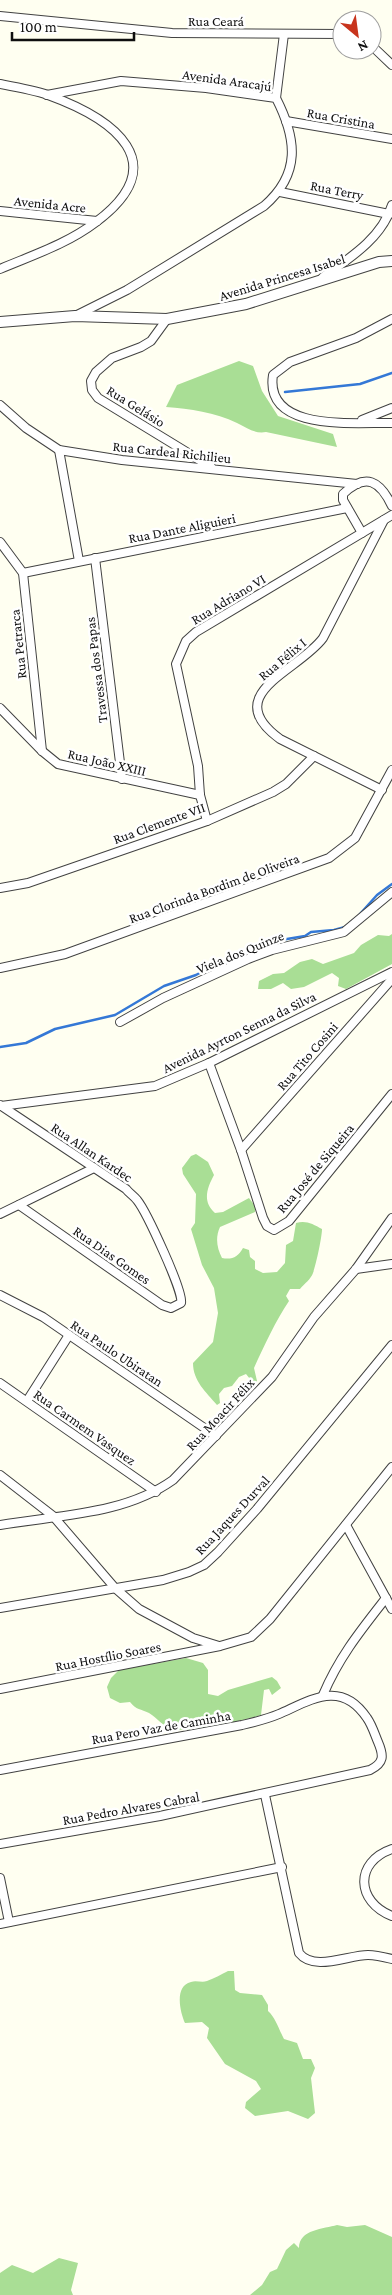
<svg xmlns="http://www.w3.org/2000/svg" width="392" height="2295" font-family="'Crimson Pro',serif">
	<rect width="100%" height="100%" fill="#fffff1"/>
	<g fill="#a9de95">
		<path d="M239,361L253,366L262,391L278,416L333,434L337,447L266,432C255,434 247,428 237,423C215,412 190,409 166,407L177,385Z"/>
		<path d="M392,934V964L346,989L338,986L339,978L332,973L304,987L291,989L283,983L271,989H258L259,981L273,974L284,973L300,962L312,959L323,964L354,953L361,945L378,935L389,936Z"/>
		<path d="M196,1154L208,1162L214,1175C207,1188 202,1202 215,1213L223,1212L249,1198L255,1206V1212L220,1227C215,1238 217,1248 222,1258C232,1260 238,1257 243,1248L249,1250L250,1257L255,1261V1269L263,1273L277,1272L285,1263L286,1245L293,1241L296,1223C306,1220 313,1224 322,1229C322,1237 316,1265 313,1273C311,1279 304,1284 300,1289H290L286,1296L289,1301C276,1320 264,1346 254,1368L257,1381L254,1384L246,1374L239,1377L232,1386L224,1388L219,1394L220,1403L217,1405C206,1392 193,1381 193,1363L213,1342L218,1313L214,1288L202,1265L191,1229L195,1223L196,1194L183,1174L182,1168L191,1156Z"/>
		<path d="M186,1658L203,1663L208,1670V1694L218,1696L228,1690L272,1677L277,1681L281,1688L272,1695L269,1689L264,1690L261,1715C243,1721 191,1733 172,1729C164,1727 157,1718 149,1713C141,1709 136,1710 130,1702L120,1703L110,1698L107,1687L111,1678L119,1670Z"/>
		<path d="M228,1971H234L235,1990L240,1993L262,1995L268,2005V2011C276,2018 279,2030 284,2039L297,2043L303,2059H311L315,2068L311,2078L315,2113L308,2119L288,2111L255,2116L245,2108L246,2102L261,2089L256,2081L225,2064L207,2038L209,2028L202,2022L185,2023C180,2012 174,1986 191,1982C196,1980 202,1983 207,1981C213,1979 222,1974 228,1971Z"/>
		<path d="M337,2225L347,2227L365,2225L392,2237V2295H250L262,2285L270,2272L277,2269L286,2250L294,2243L299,2248C299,2229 324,2229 337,2225Z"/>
		<path d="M59,2258L78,2263L71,2290L73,2295H0V2273L12,2265L33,2273Z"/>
	</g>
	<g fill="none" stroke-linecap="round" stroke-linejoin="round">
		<g stroke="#3478d6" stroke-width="2.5">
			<path d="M285,392L360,384L392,373"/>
			<path d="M360,914L377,895L392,884"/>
			<path d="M0,1047L26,1043L55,1029L115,1015L164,986L196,975L214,965L230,963L255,947L269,942L305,936L311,932L334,930L345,927"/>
		</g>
		<g stroke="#424242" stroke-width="10">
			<g id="minor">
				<path d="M0,16L172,33L342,34"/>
				<path d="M372,46L392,65"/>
				<path d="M0,84C16,87 33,90 48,95C114,119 175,163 96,222C67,244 33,255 0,269"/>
				<path d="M47,95L121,81L206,88L276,98C297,139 301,174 264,206L127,290L77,315"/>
				<path d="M276,98L284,34"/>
				<path d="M286,121L392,139"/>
				<path d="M280,192L389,214"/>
				<path d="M0,211L97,221"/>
				<path d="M323,277C350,258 382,238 392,205"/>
				<path d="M167,319L151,341L141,347L112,358L96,372L91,381L92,390L98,398L211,467"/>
				<path d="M392,319L356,338L290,362L273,375C264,433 357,422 392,423"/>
				<path d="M0,405L26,428L59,450L122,460L357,484"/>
				<path d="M362,420L392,408"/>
				<path d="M59,450L79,561"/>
				<path d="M362,533L343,500V494C366,472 380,481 392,506"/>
				<path d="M0,542L23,573L42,751"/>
				<path d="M95,558L122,779"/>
				<path d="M23,573L347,508"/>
				<path d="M0,708L42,751L58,764L200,795"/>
				<path d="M382,790L280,739C218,694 299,671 323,638L384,520"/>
				<path d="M207,821L200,795L198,766L176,664L186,641L196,632L392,515"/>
				<path d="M0,888L28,883L207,821L273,792L286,784L314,756"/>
				<path d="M0,968L65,954L329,858L355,838L392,770"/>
				<path d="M120,1022L163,998L248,959L272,950L344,932L392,892"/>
				<path d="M209,1063L241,1150L263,1218L267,1226L274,1230L289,1221L392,1094"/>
				<path d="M0,1105L126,1189C129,1193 134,1196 137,1200C146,1211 184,1292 181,1303L171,1308L162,1305L19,1205"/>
				<path d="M1,1106L155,1086L209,1063L392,972"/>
				<path d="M241,1150L392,979"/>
				<path d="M0,1214L94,1168"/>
				<path d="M356,1269L392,1264"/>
				<path d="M0,1295L43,1317L216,1436"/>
				<path d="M0,1383L156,1492"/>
				<path d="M27,1401L69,1335"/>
				<path d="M0,1475L53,1516L115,1588L139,1609L193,1638L219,1646"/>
				<path d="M0,1525C58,1515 124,1515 173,1480L272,1377L314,1317L356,1269L392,1218"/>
				<path d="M346,1525L392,1609"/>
				<path d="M0,1608L163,1580L189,1572L204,1565L218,1552L257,1509L392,1345"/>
				<path d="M0,1689L220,1646L251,1637L270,1619L392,1467"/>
				<path d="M323,1695C339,1657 361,1630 386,1598"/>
				<path d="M0,1770L242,1725C255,1722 267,1719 279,1714C311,1700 341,1679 367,1718C372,1725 375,1735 378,1742C384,1756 384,1763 370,1770L160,1816L0,1844"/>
				<path d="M265,1795L299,1953C314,1972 348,1955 368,1955C376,1955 384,1957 392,1959"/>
				<path d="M392,1849C354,1862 356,1902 392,1916"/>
				<path d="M0,1878L9,1922"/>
				<path d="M0,1924L282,1867"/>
			</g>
		</g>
		<g stroke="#424242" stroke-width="12">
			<path id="tertiary" d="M0,322L75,316L167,319L246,304L379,262L392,261"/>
		</g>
		<use href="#minor" stroke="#fff" stroke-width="8"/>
		<use href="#tertiary" stroke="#fff" stroke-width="10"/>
	</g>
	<g text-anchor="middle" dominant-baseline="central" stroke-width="5" stroke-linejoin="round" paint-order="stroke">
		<g font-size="14" fill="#0f0f0f" stroke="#fff">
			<text x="216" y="21">Rua Ceará</text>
			<text transform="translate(227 80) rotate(8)">Avenida Aracajú</text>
			<text transform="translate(341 118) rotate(10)">Rua Cristina</text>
			<text transform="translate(337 190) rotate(11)">Rua Terry</text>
			<text transform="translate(50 204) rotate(6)">Avenida Acre</text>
			<text transform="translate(282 277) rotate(-17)">Avenida Princesa Isabel</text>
			<text transform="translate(136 406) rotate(32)">Rua Gelásio</text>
			<text transform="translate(172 452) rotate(6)">Rua Cardeal Richilieu</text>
			<text transform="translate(182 528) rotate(-11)">Rua Dante Aliguieri</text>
			<text transform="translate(228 599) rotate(-31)">Rua Adriano VI</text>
			<text transform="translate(18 644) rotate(-96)">Rua Petrarca</text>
			<text transform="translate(282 659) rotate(-40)">Rua Félix I</text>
			<text transform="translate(96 670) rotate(-97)">Travessa dos Papas</text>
			<text transform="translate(107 762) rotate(13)">Rua João XXIII</text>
			<text transform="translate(159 823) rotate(-20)">Rua Clemente VII</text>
			<text transform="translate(214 888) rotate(-20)">Rua Clorinda Bordim de Oliveira</text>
			<text transform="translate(240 952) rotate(-22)">Viela dos Quinze</text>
			<text transform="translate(239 1032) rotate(-26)">Avenida Ayrton Senna da Silva</text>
			<text transform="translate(307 1056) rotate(-49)">Rua Tito Cosini</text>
			<text transform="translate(92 1152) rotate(34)">Rua Allan Kardec</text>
			<text transform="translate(315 1168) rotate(-50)">Rua José de Siqueira</text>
			<text transform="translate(112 1255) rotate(35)">Rua Dias Gomes</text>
			<text transform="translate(117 1353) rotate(34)">Rua Paulo Ubiratan</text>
			<text transform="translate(220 1414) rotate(-47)">Rua Moacir Félix</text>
			<text transform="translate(85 1427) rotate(35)">Rua Carmem Vasquez</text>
			<text transform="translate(232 1515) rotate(-47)">Rua Jaques Durval</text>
			<text transform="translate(108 1656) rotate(-11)">Rua Hostílio Soares</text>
			<text transform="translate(161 1727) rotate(-10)">Rua Pero Vaz de Caminha</text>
			<text transform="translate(131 1808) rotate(-10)">Rua Pedro Alvares Cabral</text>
		</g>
	</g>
	<g transform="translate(357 35) rotate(151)"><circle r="24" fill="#ffffff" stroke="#9f9f9f"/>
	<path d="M0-4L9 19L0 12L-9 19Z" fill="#c8341d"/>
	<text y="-8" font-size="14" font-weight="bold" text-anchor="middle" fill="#0f0f0f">N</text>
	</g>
	<path d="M12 32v8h122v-8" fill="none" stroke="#0f0f0f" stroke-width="2.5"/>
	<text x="20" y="32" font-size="15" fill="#0f0f0f" stroke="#ffffff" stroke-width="4" paint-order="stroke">100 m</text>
</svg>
